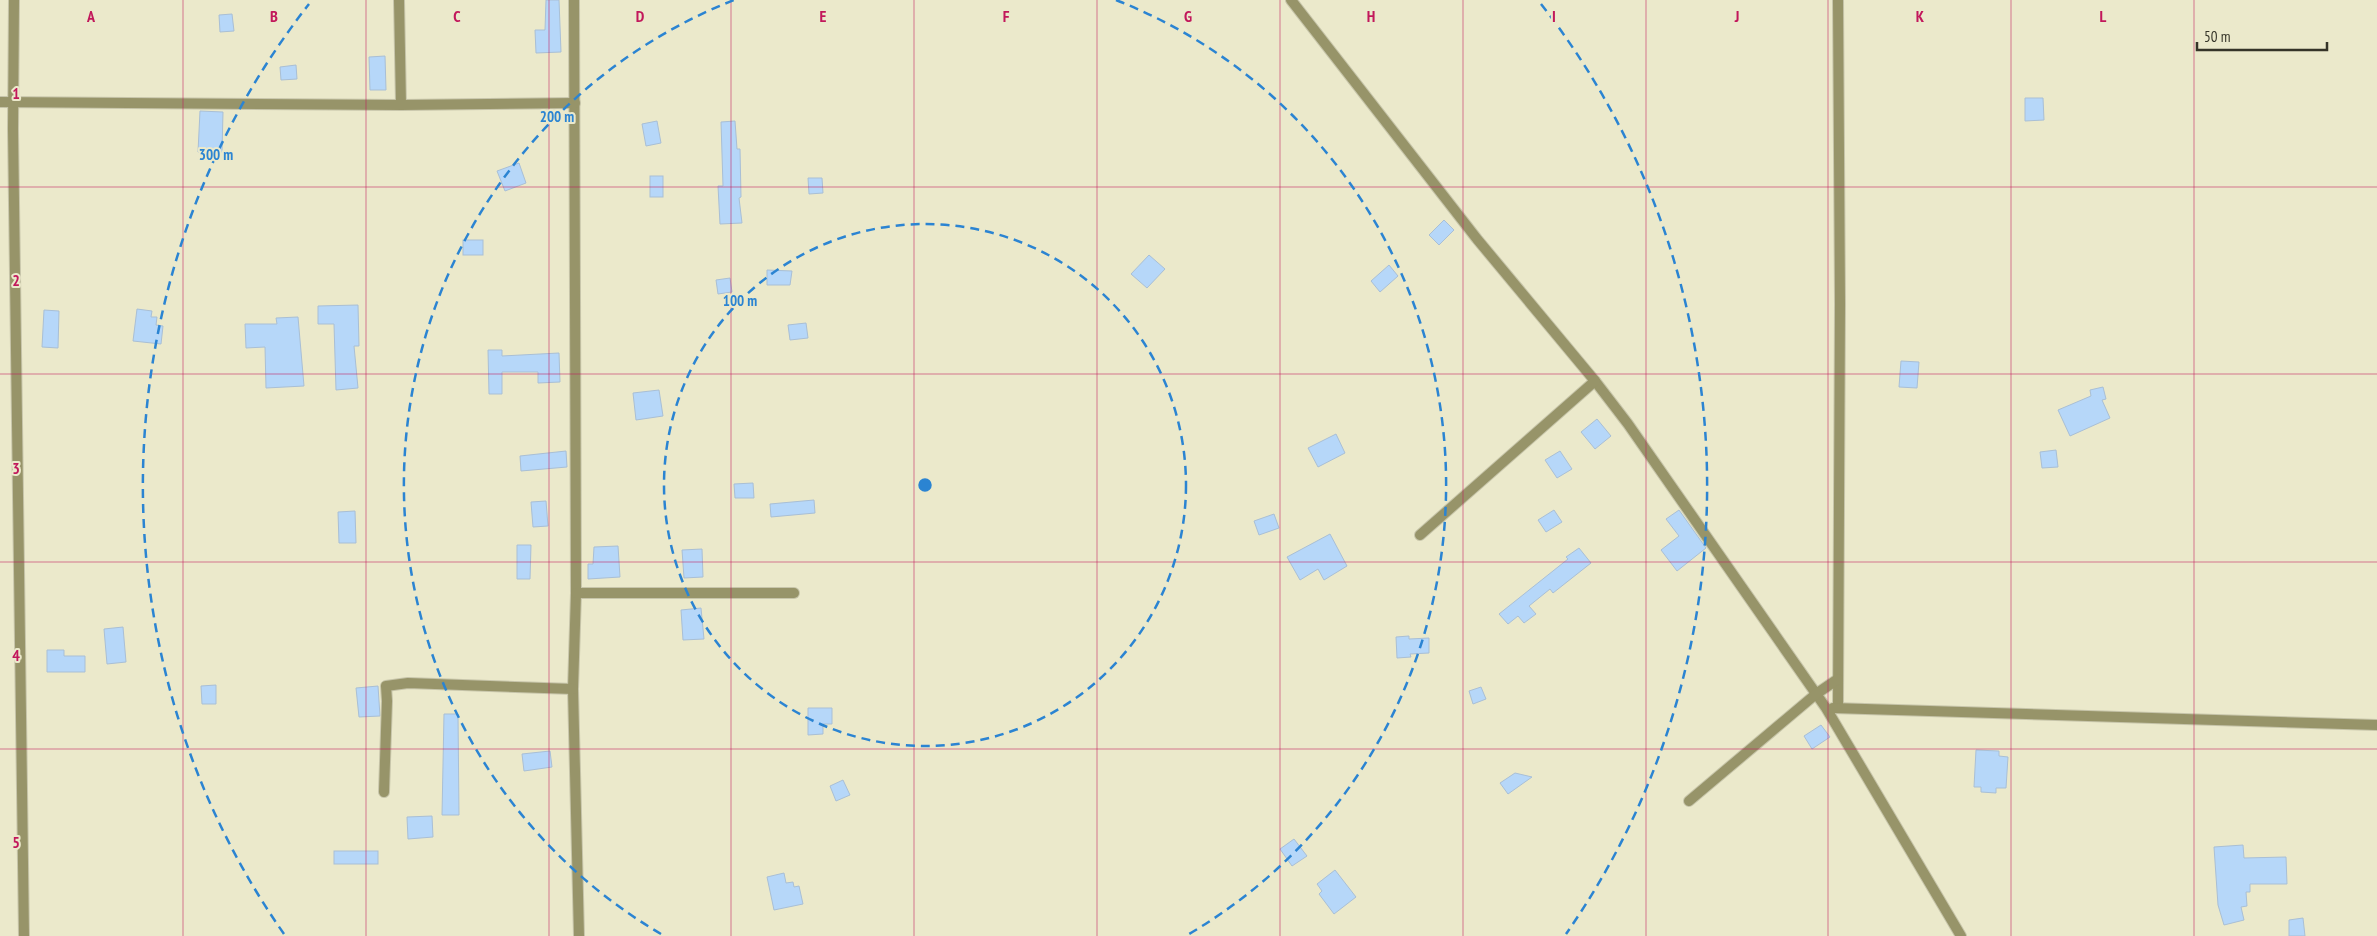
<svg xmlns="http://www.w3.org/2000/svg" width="2377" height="936" font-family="'PT Sans Narrow',sans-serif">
	<rect width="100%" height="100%" fill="#ebe9cb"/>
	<g fill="#b6d7f9" stroke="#a9bfd5">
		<path d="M546,0H559L561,52L536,53L535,30H545Z"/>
		<path d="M232,14L234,31L220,32L219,15Z"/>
		<path d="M385,56L386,90H370L369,57Z"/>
		<path d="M296,65L297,79L281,80L280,67Z"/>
		<path d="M2025,98H2043L2044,120L2025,121Z"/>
		<path d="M200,111L223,112L222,152H198Z"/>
		<path d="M657,121L661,143L646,146L642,124Z"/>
		<path d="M735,121L737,149H740L741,197L739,198L742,223L720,224L718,186H723L721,122Z"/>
		<path d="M519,163L526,183L505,191L497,171Z"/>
		<rect x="650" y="176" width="13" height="21"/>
		<path d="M808,178H822L823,193L809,194Z"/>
		<path d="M1444,220L1454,230L1439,245L1429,235Z"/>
		<rect x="463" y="240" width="20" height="15"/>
		<path d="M1149,255L1165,269L1147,288L1131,274Z"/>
		<path d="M1389,265L1398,276L1380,292L1371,281Z"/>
		<path d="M767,270L792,271L790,285H767Z"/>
		<path d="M730,278L732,292L718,294L716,280Z"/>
		<path d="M358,305L359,346H354L358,388L336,390L334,324H318V306Z"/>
		<path d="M137,309L152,311L151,317H157L156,325L163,326L161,344L133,341Z"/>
		<path d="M44,310L59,311L58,348L42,347Z"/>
		<path d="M298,317L304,386L266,388L265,347L246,348L245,324H277L276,318Z"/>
		<path d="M806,323L808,338L790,340L788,325Z"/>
		<path d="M488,350H502V356L559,353L560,382L538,383V372H502V394H489Z"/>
		<path d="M1901,361L1919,362L1917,388L1899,387Z"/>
		<path d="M2103,387L2106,399L2102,400L2110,418L2070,436L2058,410L2091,396L2090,390Z"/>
		<path d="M659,390L663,416L636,420L633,393Z"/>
		<path d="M1597,419L1611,436L1595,449L1581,432Z"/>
		<path d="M1336,434L1345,453L1318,467L1308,448Z"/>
		<path d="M2056,450L2058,467L2042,468L2040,452Z"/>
		<path d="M566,451L567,467L521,471L520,456Z"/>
		<path d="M1560,451L1572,469L1557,478L1545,460Z"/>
		<path d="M753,483L754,498H735L734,484Z"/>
		<path d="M814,500L815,513L771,517L770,504Z"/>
		<path d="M546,501L548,526L533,527L531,502Z"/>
		<path d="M1554,510L1562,522L1546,532L1538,520Z"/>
		<path d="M1679,510L1706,548L1677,571L1661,550L1679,536L1666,519Z"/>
		<path d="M355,511L356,543H339L338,512Z"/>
		<path d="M1274,514L1279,528L1259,535L1254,521Z"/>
		<path d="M1330,534L1347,566L1324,580L1318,569L1300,580L1287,557Z"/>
		<path d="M517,545H531L530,579H517Z"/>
		<path d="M618,546L620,577L588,579V564H593L594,547Z"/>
		<path d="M1579,548L1591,563L1553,593L1550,589L1529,606L1536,614L1524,623L1518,616L1508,624L1499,614L1568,559L1566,557Z"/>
		<path d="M702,549L703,577L684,578L682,550Z"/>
		<path d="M701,608L704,639L683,640L681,610Z"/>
		<path d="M123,627L126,662L107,664L104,629Z"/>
		<path d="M1409,636V639L1429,638V653L1410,654L1411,657L1397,658L1396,637Z"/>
		<path d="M47,650H64V656H85V672H47Z"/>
		<path d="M216,685V704H202L201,686Z"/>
		<path d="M378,686L380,716L359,717L356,688Z"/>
		<path d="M1481,687L1486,699L1473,704L1469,691Z"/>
		<path d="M808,708H832V724H823V734L808,735Z"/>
		<path d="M444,714H458L459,815H442Z"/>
		<path d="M1821,725L1830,737L1812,749L1804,736Z"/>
		<path d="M1976,750L1999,751V756L2008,757L2006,788H1996V793L1981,792V787H1974Z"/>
		<path d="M550,751L552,767L524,771L522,754Z"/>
		<path d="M1515,773L1532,777L1508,794L1500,783Z"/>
		<path d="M843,780L850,795L836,801L830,786Z"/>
		<path d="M432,816L433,837L408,839L407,817Z"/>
		<path d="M1294,839L1307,856L1292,866L1280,849Z"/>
		<path d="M2243,845L2244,858L2286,857L2287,884H2250V892H2246L2247,906L2241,907L2244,920L2224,925L2218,905L2214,847Z"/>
		<rect x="334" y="851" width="44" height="13"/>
		<path d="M1335,870L1356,897L1334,914L1319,894L1322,891L1317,884Z"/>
		<path d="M784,873L786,883L793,882L794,887L799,886L803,904L774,910L767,877Z"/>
		<path d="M2303,918L2305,936H2289V920Z"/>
	</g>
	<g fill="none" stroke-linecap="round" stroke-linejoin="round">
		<g stroke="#c7c5aa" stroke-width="12">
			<g id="minor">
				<path d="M14,0L13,129L24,936"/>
				<path d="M399,0L401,105"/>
				<path d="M574,0L576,593L573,689L579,936"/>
				<path d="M1291,0L1477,239L1595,381L1628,424L1826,708L1961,936"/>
				<path d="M1838,0L1840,304L1838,707"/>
				<path d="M0,102L401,105L575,103"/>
				<path d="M1420,535L1595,381"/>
				<path d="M576,593H794"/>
				<path d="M1833,708L2377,725"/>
				<path d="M384,792L387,701L386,686L408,683L573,689"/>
				<path d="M1689,801L1816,694L1838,679"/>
			</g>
		</g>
		<use href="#minor" stroke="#979469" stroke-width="10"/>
	</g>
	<path fill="none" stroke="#c2185b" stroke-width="1" stroke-opacity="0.55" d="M183,0V936M366,0V936M549,0V936M731,0V936M914,0V936M1097,0V936M1280,0V936M1463,0V936M1646,0V936M1828,0V936M2011,0V936M2194,0V936M0,187H2377M0,374H2377M0,562H2377M0,749H2377"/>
	<g fill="none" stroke="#2b84d2" stroke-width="2.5" stroke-dasharray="9 6">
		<circle cx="925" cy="485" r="261"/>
		<path d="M661 934A521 521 0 0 1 734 0M1116 0A521 521 0 0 1 1189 934"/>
		<path d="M284 934A782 782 0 0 1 309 4M1541 4A782 782 0 0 1 1566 934"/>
	</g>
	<g font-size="16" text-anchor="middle" font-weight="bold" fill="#c2185b" stroke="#ebe9cb" stroke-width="4" stroke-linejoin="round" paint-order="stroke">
		<text x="91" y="22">A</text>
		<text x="274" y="22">B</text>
		<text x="457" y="22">C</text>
		<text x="640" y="22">D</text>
		<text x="823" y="22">E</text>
		<text x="1006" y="22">F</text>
		<text x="1188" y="22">G</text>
		<text x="1371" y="22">H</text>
		<text x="1554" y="22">I</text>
		<text x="1737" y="22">J</text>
		<text x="1920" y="22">K</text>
		<text x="2103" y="22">L</text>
		<text x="16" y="99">1</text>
		<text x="16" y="286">2</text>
		<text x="16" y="474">3</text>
		<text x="16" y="661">4</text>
		<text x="16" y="848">5</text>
	</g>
	<circle cx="925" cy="485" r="8" fill="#2b84d2" stroke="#ebe9cb" stroke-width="2.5"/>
	<g font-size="15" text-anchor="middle" font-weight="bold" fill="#2b84d2" stroke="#ebe9cb" stroke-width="4" stroke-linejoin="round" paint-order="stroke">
		<text x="557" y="122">200 m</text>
		<text x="216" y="160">300 m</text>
		<text x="740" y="306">100 m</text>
	</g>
	<path d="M2197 42v8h130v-8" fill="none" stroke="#353428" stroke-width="2.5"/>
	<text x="2204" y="42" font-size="15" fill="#353428" stroke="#ebe9cb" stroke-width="4" paint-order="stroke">50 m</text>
</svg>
